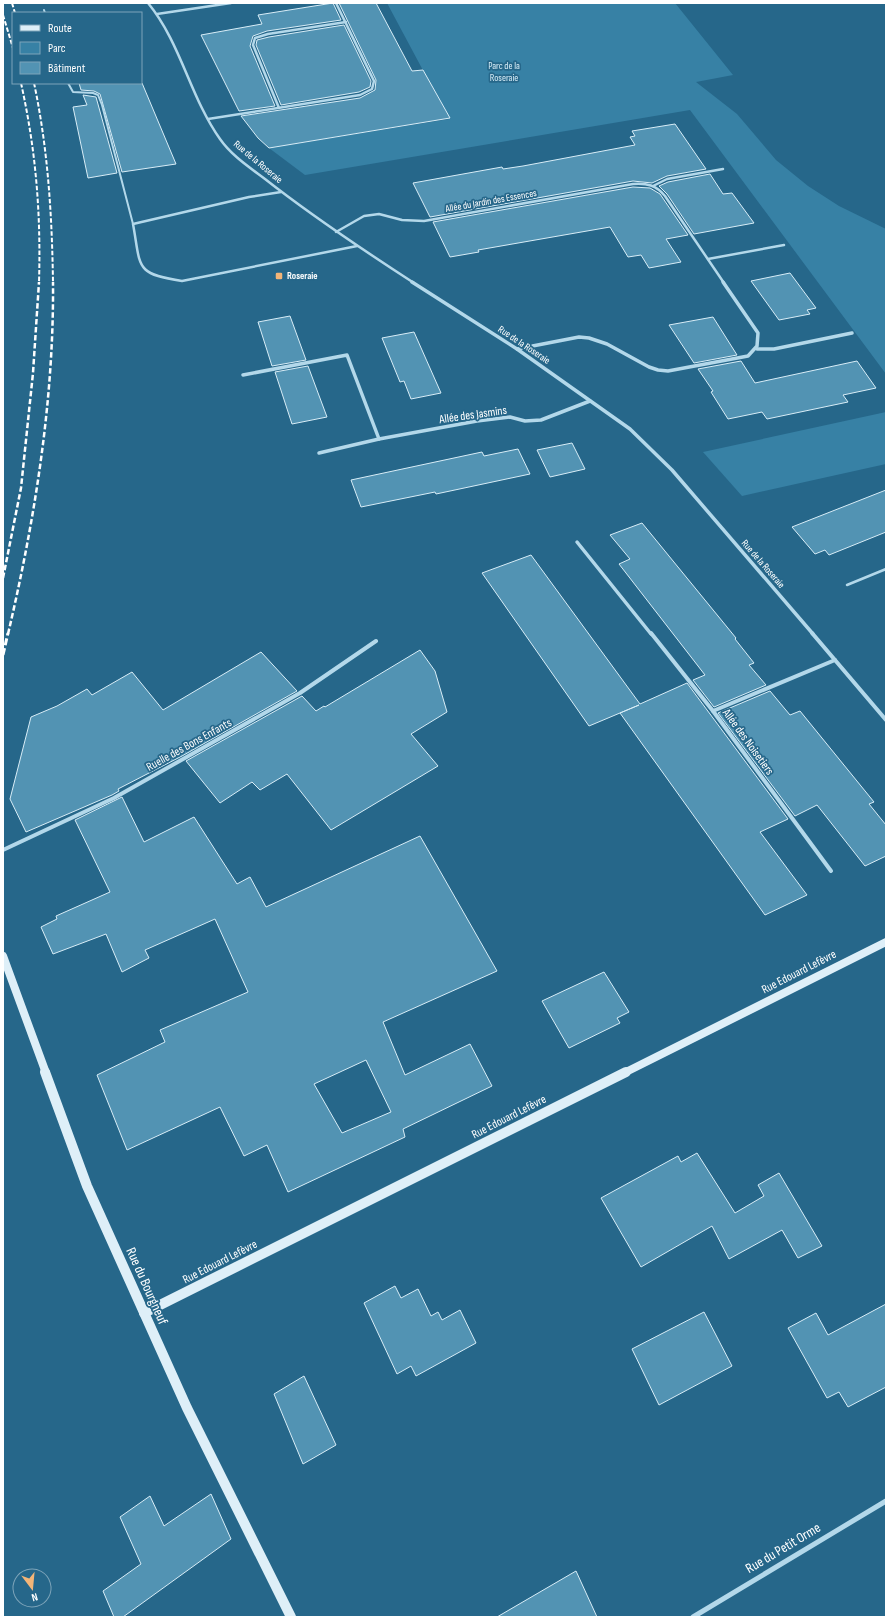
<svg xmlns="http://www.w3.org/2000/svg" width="889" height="1620" font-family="'Sofia Sans Condensed',sans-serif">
	<rect width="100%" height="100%" fill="#26678a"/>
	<g fill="#3781a5">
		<path d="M387,3H675L733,75L696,82L737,114L776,160L808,186L839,206L886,229V374L690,110L305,175L269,148L449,119Z"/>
		<path d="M886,412V464L742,496L703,452Z"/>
	</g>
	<g fill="#5293b3" stroke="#d8edf7" fill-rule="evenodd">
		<path d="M333,3L341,20L267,31L253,36L250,46L275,106L239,111L201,35L262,24L258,15Z"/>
		<path d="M339,3H376L412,71L423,70L450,118L269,148L258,138L241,116L360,98L375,90L376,80Z"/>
		<path d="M344,25L371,81L370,87L359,92L281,105L256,45L257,40L269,37Z"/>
		<path d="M79,83H142L176,164L122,172L100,94L94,91L81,90Z"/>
		<path d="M83,95L96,97L117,173L88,178L73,107L87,105Z"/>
		<path d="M675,124L706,169L667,176L652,183L633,181L430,217L413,183L502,167L503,169L523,166L635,145L630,137L635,136L632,131Z"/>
		<path d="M710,174L723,194L732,193L754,223L694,234L667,194L659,186L668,182Z"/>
		<path d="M633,187L650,188L660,194L688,235L666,239L681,262L649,268L641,255L628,257L610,227L478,250L479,252L450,257L433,222Z"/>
		<path d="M790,273L816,308L807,310L810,314L779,320L751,281Z"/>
		<path d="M290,316L306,360L272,366L258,322Z"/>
		<path d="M713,317L737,355L694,363L669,325Z"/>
		<path d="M414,332L441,393L411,399L404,381L400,382L382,338Z"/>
		<path d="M741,361L755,383L857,361L876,388L843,395L848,402L767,419L762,412L728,419L711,392L713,391L698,369Z"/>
		<path d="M308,366L327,417L292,424L275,372Z"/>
		<path d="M572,443L585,469L550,477L537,450Z"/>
		<path d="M518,449L530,474L436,494L435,492L361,507L351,480L482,452L484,456Z"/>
		<path d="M886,490V532L829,555L825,550L815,554L792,527Z"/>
		<path d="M642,523L736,638L735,639L754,663L749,665L766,685L714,707L693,680L705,675L619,564L630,559L610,535Z"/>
		<path d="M531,555L640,704L687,683L788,819L760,832L807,895L765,915L620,713L639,705L589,726L482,573Z"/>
		<path d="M420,650L435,671L447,712L411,734L438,766L331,830L287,774L260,790L252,782L220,803L186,761L302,696L316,711L324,706L325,707Z"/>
		<path d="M261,652L297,691L182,756L118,789L119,791L112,795L26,832L10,799L31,717L57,706L87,689L92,695L132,672L163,710Z"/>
		<path d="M770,691L790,715L800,711L874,802L869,804L886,825V856L865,866L817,805L795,816L718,713Z"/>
		<path d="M122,797L144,842L194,817L237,884L250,877L266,907L420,836L497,971L383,1022L405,1075L470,1044L492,1086L403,1129L405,1137L288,1192L267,1145L244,1156L220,1107L127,1150L97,1075L165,1042L160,1030L248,992L215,919L145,950L149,958L122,972L106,934L53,954L41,927L57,919L56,916L110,892L75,820ZM366,1060L391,1112L342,1133L314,1084Z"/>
		<path d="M604,972L629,1012L617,1018L620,1023L569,1048L542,1001Z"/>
		<path d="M697,1153L735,1213L764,1196L758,1185L779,1173L822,1246L798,1258L782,1230L729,1259L712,1226L641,1267L601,1198L678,1156L681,1162Z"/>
		<path d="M395,1286L401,1298L418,1289L431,1316L438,1312L442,1320L460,1310L476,1343L416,1376L411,1366L397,1374L364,1303Z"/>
		<path d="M886,1304V1387L848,1407L839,1392L827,1398L788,1328L816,1313L828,1335Z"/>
		<path d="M704,1312L732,1366L659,1405L632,1349Z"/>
		<path d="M304,1376L336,1445L303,1464L274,1394Z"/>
		<path d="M211,1494L231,1539L123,1617H114L103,1591L141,1564L120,1517L150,1496L164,1526Z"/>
		<path d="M576,1571L597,1617H497Z"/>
	</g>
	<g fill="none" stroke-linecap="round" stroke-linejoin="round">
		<g stroke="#b3d8ea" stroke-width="2">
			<path d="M44,10L45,13"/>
			<path d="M68,83L73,92L93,93L98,95L102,105L133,224"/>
		</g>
		<path stroke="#b3d8ea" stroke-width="2.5" d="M847,585L886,569"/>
		<g stroke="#b3d8ea" stroke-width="2.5">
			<path d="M148,3C181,43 190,97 220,139C231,155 249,167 265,179C312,216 363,250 414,283"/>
			<path d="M157,14L231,3"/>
			<path d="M279,108L253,45L255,38L268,34L346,22"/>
			<path d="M208,119L360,95L372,89L374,81L336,3"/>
			<path d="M653,186L667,179L723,169"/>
			<path d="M281,192L249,197L133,224C141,267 134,274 182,281L357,246"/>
			<path d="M336,232L364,216L379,214L402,220L424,221L633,184C647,183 656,185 665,196L724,283"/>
			<path d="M708,259L784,245"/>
		</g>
		<g stroke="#b3d8ea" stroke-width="3.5">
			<path d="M412,282L517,349L630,429L672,470L813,634"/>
			<path d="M517,349L579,337L589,338L607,344L649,367L658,370L668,371L748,356L757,346L758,333L723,282"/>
			<path d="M757,349H774L852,333"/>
			<path d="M243,375L347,355L379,439L477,421L510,417L525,421L541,420L590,401"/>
			<path d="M319,453L379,439"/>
			<path d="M577,542L651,634"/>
		</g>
		<g stroke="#b3d8ea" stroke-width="4">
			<path d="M651,633L713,711"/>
			<path d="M812,633L886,720"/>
			<path d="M3,850L114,798L300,693L376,641"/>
			<path d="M831,871L713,711L835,660"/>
		</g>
		<path stroke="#b3d8ea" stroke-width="5" d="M693,1617L886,1501"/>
		<g stroke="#deeff8" stroke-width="8">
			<path d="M3,956L46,1073"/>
			<path d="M624,1073L886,942"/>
		</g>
		<g stroke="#deeff8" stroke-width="10">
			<path d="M45,1072L87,1186L187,1408L291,1617"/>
			<path d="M144,1313L626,1072"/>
		</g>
		<g stroke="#fff" stroke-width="2" stroke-dasharray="4.5 2" stroke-linecap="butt">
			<path d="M12,3L15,13"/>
			<path d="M3,15L13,48"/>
			<path d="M21,83C36,151 41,213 39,283"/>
			<path d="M34,83C48,149 52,215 53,283"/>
		</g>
		<g stroke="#fff" stroke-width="2.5" stroke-dasharray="5.5 2.5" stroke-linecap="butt">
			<path d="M3,578L21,488L33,373L39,282"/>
			<path d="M8,634C35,519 54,400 53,282"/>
		</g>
		<path stroke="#fff" stroke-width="3" stroke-dasharray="7 3" stroke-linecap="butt" d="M3,655L8,633"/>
	</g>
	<rect fill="#f3b578" stroke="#26678a" stroke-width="1.5" x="275" y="272" width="8" height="8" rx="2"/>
	<g text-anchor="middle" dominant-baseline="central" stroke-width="3.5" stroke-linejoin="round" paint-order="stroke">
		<g font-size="10" fill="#d8edf7" stroke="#26678a">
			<text x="504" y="66">Parc de la<tspan x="504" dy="12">Roseraie</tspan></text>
		</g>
		<g font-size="10" fill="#fff" stroke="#26678a">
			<text transform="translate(258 162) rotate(40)">Rue de la Roseraie</text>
			<text transform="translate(491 201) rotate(-10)">Allée du Jardin des Essences</text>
			<text transform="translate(524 345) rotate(34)">Rue de la Roseraie</text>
			<text transform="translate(763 564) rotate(49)">Rue de la Roseraie</text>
		</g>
		<g font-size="10" font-weight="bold" fill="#fff" stroke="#26678a" text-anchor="start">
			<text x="287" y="276">Roseraie</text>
		</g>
		<g font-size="12" fill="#fff" stroke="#26678a">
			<text transform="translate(473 415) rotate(-8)">Allée des Jasmins</text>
			<text transform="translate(748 742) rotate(54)">Allée des Noisetiers</text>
			<text transform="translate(189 745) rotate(-29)">Ruelle des Bons Enfants</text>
			<text transform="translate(799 972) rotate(-27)">Rue Edouard Lefèvre</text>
			<text transform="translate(509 1117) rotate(-27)">Rue Edouard Lefèvre</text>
			<text transform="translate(220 1262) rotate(-27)">Rue Edouard Lefèvre</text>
		</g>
		<g font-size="14" fill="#fff" stroke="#26678a">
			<text transform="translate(147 1286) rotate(66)">Rue du Bourgneuf</text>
			<text transform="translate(783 1548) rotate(-31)">Rue du Petit Orme</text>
		</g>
	</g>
	<rect width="889" height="1620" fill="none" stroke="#ffffff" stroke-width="8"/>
	<rect x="12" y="12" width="130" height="72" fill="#26678a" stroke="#7da4b9"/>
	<rect x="20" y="25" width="20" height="6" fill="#deeff8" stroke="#7da4b9"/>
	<text x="48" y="32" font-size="12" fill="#ffffff">Route</text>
	<rect x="20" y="42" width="20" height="12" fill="#3781a5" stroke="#7da4b9"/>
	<text x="48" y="52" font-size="12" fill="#ffffff">Parc</text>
	<rect x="20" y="62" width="20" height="12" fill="#5293b3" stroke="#7da4b9"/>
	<text x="48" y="72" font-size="12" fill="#ffffff">Bâtiment</text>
	<g transform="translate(32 1588) rotate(164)"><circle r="19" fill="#26678a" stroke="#7da4b9"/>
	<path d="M0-3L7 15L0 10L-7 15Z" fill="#f3b578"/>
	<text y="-6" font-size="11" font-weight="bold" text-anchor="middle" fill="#ffffff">N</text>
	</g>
</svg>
